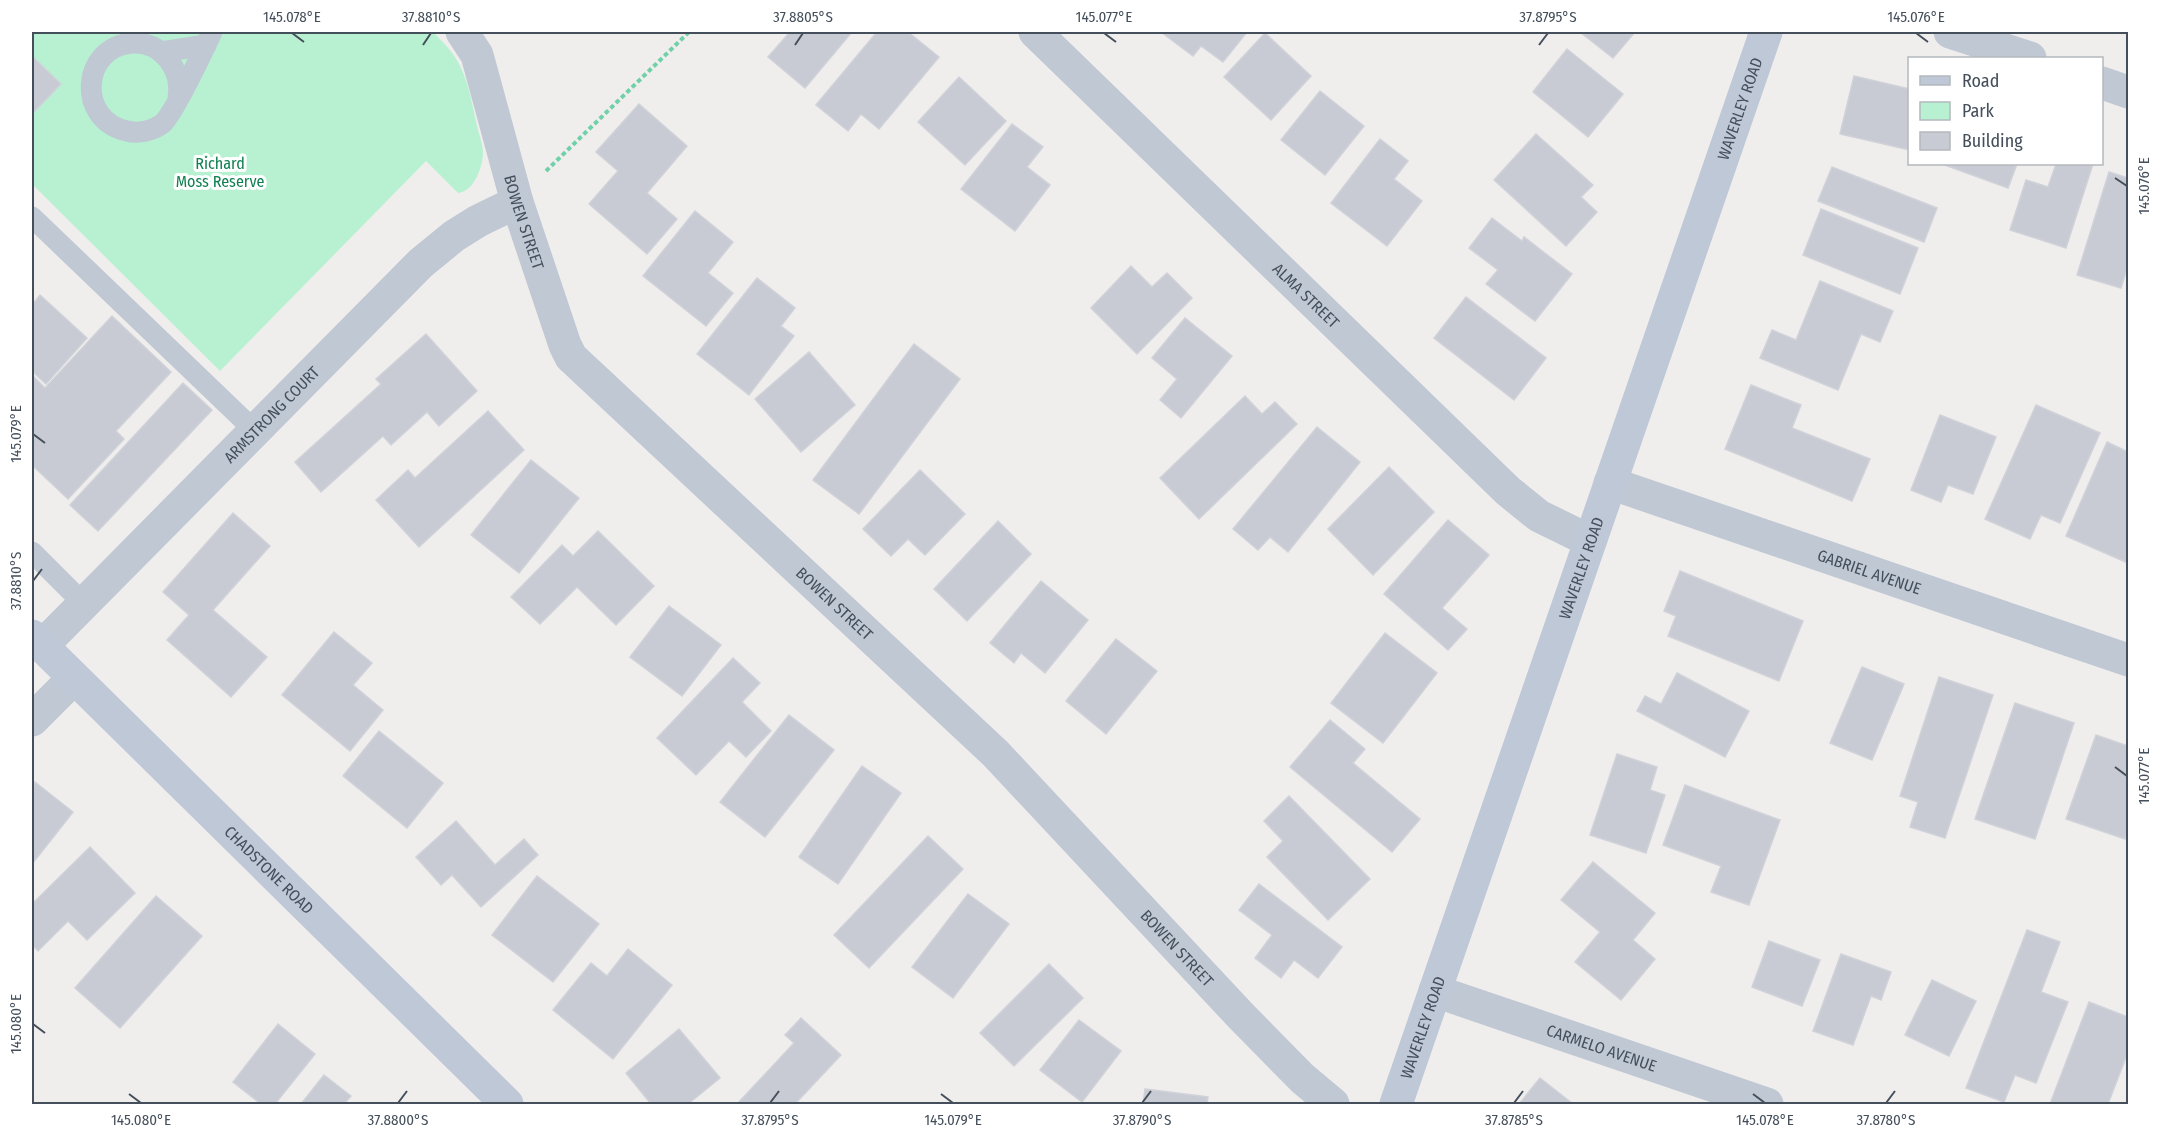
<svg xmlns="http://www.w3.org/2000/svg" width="2160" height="1136" font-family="'Fira Sans Condensed',sans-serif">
	<rect width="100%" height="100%" fill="#f0eded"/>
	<path fill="#b8f1d2" d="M32,32H433C443,42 455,54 461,68C470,87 473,110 478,130C480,137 483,146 483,153C483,166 474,192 458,193L426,161L220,371L32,184Z"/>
	<g fill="#c8cbd3" stroke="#d0d2d9" stroke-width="1.5">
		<path d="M790,32H848L851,33L805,88L768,57Z"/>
		<path d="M877,32H908L939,57L879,129L861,114L848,131L816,105Z"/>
		<path d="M1161,32H1247L1223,62L1201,46L1193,56Z"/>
		<path d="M1580,32H1635L1613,58Z"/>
		<path d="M1265,33L1311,76L1271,120L1224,77Z"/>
		<path d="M1567,49L1623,94L1588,137L1533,92Z"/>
		<path d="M32,56L61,84L32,114Z"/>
		<path d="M1854,76L1910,89V150L1840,134Z"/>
		<path d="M959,77L1006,121L965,165L918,122Z"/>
		<path d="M1320,91L1364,126L1325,175L1281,140Z"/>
		<path d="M639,104L687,146L647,193L677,219L647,254L589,204L618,171L596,152Z"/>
		<path d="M1012,124L1043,147L1027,167L1050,185L1015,231L961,189Z"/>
		<path d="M1536,134L1593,185L1581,197L1597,212L1566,246L1494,180Z"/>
		<path d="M1380,139L1408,161L1394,179L1422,201L1387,246L1331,203Z"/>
		<path d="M1942,164H2017L2008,188Z"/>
		<path d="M2056,164H2093L2066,248L2010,230L2026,180L2048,187Z"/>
		<path d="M1832,167L1937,208L1924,242L1818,201Z"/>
		<path d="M2109,172L2128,178V265L2121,288L2077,275Z"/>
		<path d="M1821,209L1918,248L1900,294L1803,255Z"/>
		<path d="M695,211L733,242L708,273L733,293L706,326L643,276Z"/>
		<path d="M1492,218L1522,241L1524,237L1572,274L1535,321L1486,284L1498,270L1469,248Z"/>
		<path d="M1131,266L1152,287L1167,273L1192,298L1137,354L1091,308Z"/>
		<path d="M757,278L795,308L781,326L794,336L749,395L697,354Z"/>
		<path d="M1820,281L1893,311L1880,342L1861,334L1838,390L1760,358L1772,330L1796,340Z"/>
		<path d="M40,295L87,338L46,384L32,371V305Z"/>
		<path d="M1466,297L1546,358L1514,400L1434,338Z"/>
		<path d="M112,316L171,372L116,431L124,439L68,499L32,465V375L45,388Z"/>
		<path d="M1185,318L1232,356L1181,418L1160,400L1177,379L1152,358Z"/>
		<path d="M426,334L477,391L439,426L427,412L391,445L383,436L321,492L295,462L381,384L376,379Z"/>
		<path d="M914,344L960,379L859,514L813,480Z"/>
		<path d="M809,352L855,405L801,452L755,399Z"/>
		<path d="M183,383L212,410L98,531L70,505Z"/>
		<path d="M1751,385L1801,405L1792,428L1870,459L1852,501L1725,449Z"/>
		<path d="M1245,396L1262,414L1275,402L1297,424L1199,519L1160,478Z"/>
		<path d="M2036,405L2100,433L2060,523L2041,515L2030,539L1985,519Z"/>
		<path d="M488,411L524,450L419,547L376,500L408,470L415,478Z"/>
		<path d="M1940,415L1996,437L1973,494L1948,485L1941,502L1911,490Z"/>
		<path d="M1317,427L1360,462L1288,552L1270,537L1258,550L1233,529Z"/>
		<path d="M2107,442L2128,452V563L2066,536Z"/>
		<path d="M531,460L579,498L519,573L471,535Z"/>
		<path d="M1389,467L1434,512L1373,575L1328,529Z"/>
		<path d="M920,470L965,514L925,555L908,539L891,556L863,529Z"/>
		<path d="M233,513L270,546L213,610L267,657L231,697L167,640L189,615L163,592Z"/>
		<path d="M1448,520L1489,555L1442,608L1467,629L1448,650L1384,594Z"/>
		<path d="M998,521L1031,554L967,621L934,589Z"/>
		<path d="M598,531L654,586L616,625L577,587L540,624L511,597L562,545L573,556Z"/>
		<path d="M1680,571L1803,621L1779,681L1668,636L1676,616L1664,611Z"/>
		<path d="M1041,581L1088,620L1045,673L1021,653L1014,663L990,643Z"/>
		<path d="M669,606L721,645L682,696L630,657Z"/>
		<path d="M334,632L372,663L353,685L383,710L350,751L282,695Z"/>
		<path d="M1385,633L1437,673L1383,743L1331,703Z"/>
		<path d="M1116,639L1157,671L1106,734L1066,701Z"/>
		<path d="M733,658L760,683L742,702L771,731L746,757L729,741L696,775L657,738Z"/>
		<path d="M1862,667L1904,684L1872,760L1830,743Z"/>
		<path d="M1677,673L1749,711L1725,757L1637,711L1645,696L1661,704Z"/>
		<path d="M1939,677L1993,695L1945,838L1910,827L1918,802L1900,796Z"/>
		<path d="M2015,703L2074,723L2035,839L1975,819Z"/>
		<path d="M789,715L834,750L765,837L720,802Z"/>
		<path d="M1330,720L1365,749L1353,763L1420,819L1392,852L1290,767Z"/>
		<path d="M379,731L443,783L407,828L343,776Z"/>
		<path d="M2096,735L2128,746V829L2125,839L2066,819Z"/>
		<path d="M1617,754L1657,767L1650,790L1665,795L1646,853L1590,835Z"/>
		<path d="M862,766L901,793L838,884L799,857Z"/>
		<path d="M35,782L73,812L32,864V787Z"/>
		<path d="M1685,785L1780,820L1749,905L1711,892L1721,866L1663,845Z"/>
		<path d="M1289,796L1370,879L1328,920L1267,857L1283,841L1264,821Z"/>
		<path d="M456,821L495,865L524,839L538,855L481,907L452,875L441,885L416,857Z"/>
		<path d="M928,836L963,869L869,968L834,935Z"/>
		<path d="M90,847L135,893L87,940L68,921L38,951L32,944V904Z"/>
		<path d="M1593,862L1655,913L1633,940L1655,959L1621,1000L1575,962L1600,932L1561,900Z"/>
		<path d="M537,876L599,924L553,982L492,935Z"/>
		<path d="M1259,884L1342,947L1318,978L1294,960L1281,978L1255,958L1272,935L1239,910Z"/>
		<path d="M968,894L1009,924L953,998L912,967Z"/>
		<path d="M156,896L202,936L120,1028L75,988Z"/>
		<path d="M2027,930L2060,942L2041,992L2068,1002L2036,1083L2015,1075L2004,1102L1966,1088Z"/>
		<path d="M1769,941L1820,960L1802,1006L1752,987Z"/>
		<path d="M628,949L672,985L613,1059L553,1010L591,963L607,976Z"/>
		<path d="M1841,954L1891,972L1881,1000L1871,996L1853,1045L1813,1031Z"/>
		<path d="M1049,964L1083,998L1014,1066L980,1033Z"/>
		<path d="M1932,980L1976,1001L1949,1056L1905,1035Z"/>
		<path d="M2089,1002L2128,1017V1052L2108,1104H2050Z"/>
		<path d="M801,1018L841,1055L795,1104H737L794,1043L785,1035Z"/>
		<path d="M1079,1020L1121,1051L1082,1102L1040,1070Z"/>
		<path d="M278,1024L315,1054L275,1104H261L233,1082Z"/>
		<path d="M679,1029L720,1078L688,1104H651L626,1073Z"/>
		<path d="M324,1075L351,1096L344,1104H301Z"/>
		<path d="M1540,1078L1573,1104H1519Z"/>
		<path d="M1145,1089L1208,1097L1207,1104H1143Z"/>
	</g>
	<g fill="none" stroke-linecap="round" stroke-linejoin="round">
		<path stroke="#6ed1a7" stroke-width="4" stroke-dasharray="4.5 3" stroke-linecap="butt" d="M546,171L689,32"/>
		<g stroke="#bfc8d3" stroke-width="21">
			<path d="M161,52L206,45"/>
			<path d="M178,98C183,70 162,41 132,43C81,47 76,120 127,131C138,134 152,131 162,124C174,114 204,49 212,32"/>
			<path d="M32,217L255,431"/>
			<path d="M32,552L85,605"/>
		</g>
		<g stroke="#bfc8d3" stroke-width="33">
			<path id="s1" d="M462,32L477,55L517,202L565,345L571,357L995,753L1241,1016L1302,1078L1333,1104"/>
			<path id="s2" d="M1035,32L1508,491L1539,516L1590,541"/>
			<path d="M1950,32L2030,58"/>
			<path d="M2102,83L2128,92"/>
			<path id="s3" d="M1610,483L2128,660"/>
			<path id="s4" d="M42,646L421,263L454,236L478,221L517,202"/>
			<path d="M32,720L74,678"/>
			<path id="s5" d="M1435,991L1767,1104"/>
		</g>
		<g stroke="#bec8d7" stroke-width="33">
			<path id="s6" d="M32,636L507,1104"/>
			<path id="s7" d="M1396,1104L1766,32"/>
		</g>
	</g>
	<path fill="none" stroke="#444f5b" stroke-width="2" d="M292,33L304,42M1104,33L1116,42M1916,33L1928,42M423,45L431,33M795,45L803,33M1539,45L1548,33M2115,178L2127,186M33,434L45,443M33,581L42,569M2115,767L2127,776M33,1024L45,1033M129,1094L141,1103M941,1094L953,1103M1753,1094L1765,1103M398,1103L407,1091M770,1103L779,1091M1142,1103L1151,1091M1514,1103L1523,1091M1886,1103L1895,1091"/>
	<g text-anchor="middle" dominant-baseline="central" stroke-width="6" stroke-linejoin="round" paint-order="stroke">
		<g font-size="16" fill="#444f5b" stroke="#fff">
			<text stroke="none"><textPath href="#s7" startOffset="1053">WAVERLEY ROAD</textPath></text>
			<text stroke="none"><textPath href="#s1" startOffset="201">BOWEN STREET</textPath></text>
			<text stroke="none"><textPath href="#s2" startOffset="378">ALMA STREET</textPath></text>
			<text stroke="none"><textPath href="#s4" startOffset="326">ARMSTRONG COURT</textPath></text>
			<text stroke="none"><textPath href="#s7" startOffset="567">WAVERLEY ROAD</textPath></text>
			<text stroke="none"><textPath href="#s3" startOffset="274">GABRIEL AVENUE</textPath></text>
			<text stroke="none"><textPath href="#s1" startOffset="705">BOWEN STREET</textPath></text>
			<text stroke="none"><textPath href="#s6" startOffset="333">CHADSTONE ROAD</textPath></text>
			<text stroke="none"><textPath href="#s1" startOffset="1191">BOWEN STREET</textPath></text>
			<text stroke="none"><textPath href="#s7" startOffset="81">WAVERLEY ROAD</textPath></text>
			<text stroke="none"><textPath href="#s5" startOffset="176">CARMELO AVENUE</textPath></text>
		</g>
		<g font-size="16" fill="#118051" stroke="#fff">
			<text x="220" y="163">Richard<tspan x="220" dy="18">Moss Reserve</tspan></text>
		</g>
	</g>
	<rect width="2160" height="1136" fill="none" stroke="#ffffff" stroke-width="66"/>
	<rect x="1908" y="57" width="195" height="108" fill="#ffffff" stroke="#b4b9bd" stroke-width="1.5"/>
	<rect x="1920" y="76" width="30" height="9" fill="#bec8d7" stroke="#b4b9bd" stroke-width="1.5"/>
	<text x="1962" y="87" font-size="18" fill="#444f5b">Road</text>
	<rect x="1920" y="102" width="30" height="18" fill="#b8f1d2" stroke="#b4b9bd" stroke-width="1.5"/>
	<text x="1962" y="117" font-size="18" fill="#444f5b">Park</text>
	<rect x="1920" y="132" width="30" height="18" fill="#c8cbd3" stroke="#b4b9bd" stroke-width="1.5"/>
	<text x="1962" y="147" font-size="18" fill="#444f5b">Building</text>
	<rect x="33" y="33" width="2094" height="1070" fill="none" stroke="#444f5b" stroke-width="2"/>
	<g font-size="15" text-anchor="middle" fill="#444f5b">
		<text x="292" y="22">145.078°E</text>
		<text x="431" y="22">37.8810°S</text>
		<text x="803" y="22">37.8805°S</text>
		<text x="1104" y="22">145.077°E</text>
		<text x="1548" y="22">37.8795°S</text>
		<text x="1916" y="22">145.076°E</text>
		<text transform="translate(2144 186) rotate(-90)" y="5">145.076°E</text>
		<text transform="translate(16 434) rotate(-90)" y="5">145.079°E</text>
		<text transform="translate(16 581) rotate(-90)" y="5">37.8810°S</text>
		<text transform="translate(2144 776) rotate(-90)" y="5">145.077°E</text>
		<text transform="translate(16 1024) rotate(-90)" y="5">145.080°E</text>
		<text x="141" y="1125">145.080°E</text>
		<text x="398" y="1125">37.8800°S</text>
		<text x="770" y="1125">37.8795°S</text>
		<text x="953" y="1125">145.079°E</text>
		<text x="1142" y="1125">37.8790°S</text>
		<text x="1514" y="1125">37.8785°S</text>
		<text x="1765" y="1125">145.078°E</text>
		<text x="1886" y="1125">37.8780°S</text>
	</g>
</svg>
